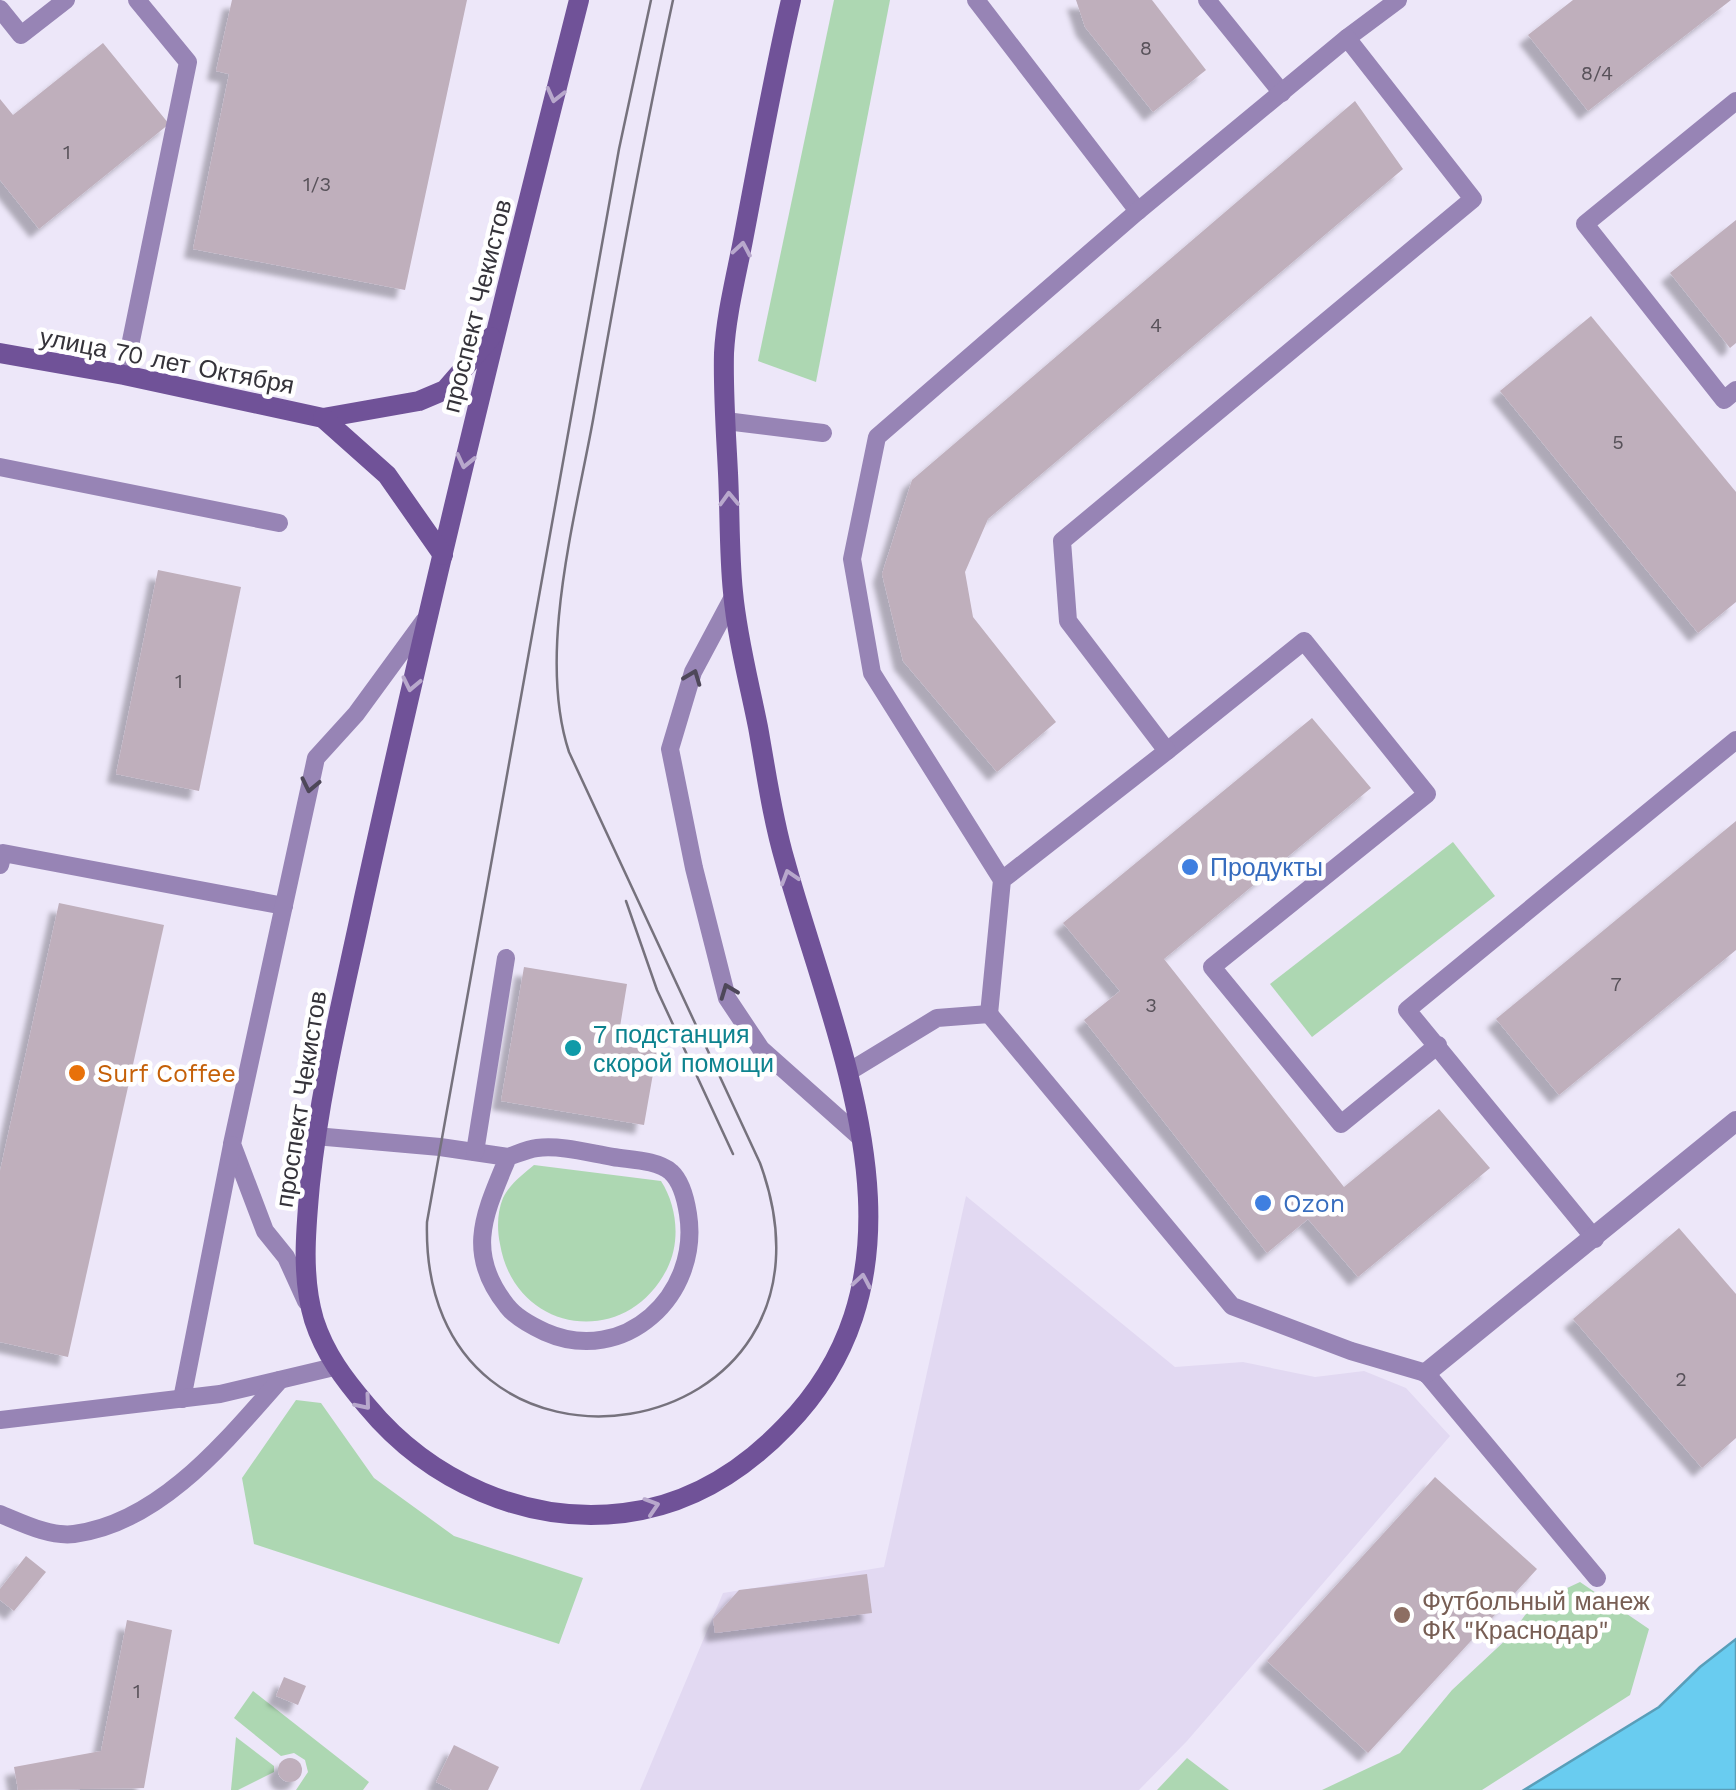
<svg xmlns="http://www.w3.org/2000/svg" width="1736" height="1790" font-family="'Work Sans',sans-serif">
	<defs>
		<filter id="shadow"><feDropShadow dx="-9" dy="9" stdDeviation="2.5" flood-color="#0004"/></filter>
	</defs>
	<rect width="100%" height="100%" fill="#ede7f9"/>
	<path fill="#e2d9f2" d="M966,1196L1175,1367L1243,1362L1315,1377L1364,1371L1406,1388L1450,1436L1187,1741L1139,1790H640L723,1593L884,1567Z"/>
	<g fill="#add7b2">
		<path d="M834,0H890L816,382L758,361Z"/>
		<path d="M1453,842L1495,896L1312,1037L1270,984Z"/>
		<path d="M534,1165L661,1181C677,1206 681,1241 667,1269C626,1350 515,1334 500,1244C497,1230 497,1212 503,1198C509,1185 523,1174 534,1165Z"/>
		<path d="M296,1400L321,1403L374,1478L454,1536L583,1578L559,1644L254,1544L242,1478Z"/>
		<path d="M1580,1582L1649,1629L1630,1695L1482,1790H1322L1400,1753L1452,1690L1510,1636L1533,1604Z"/>
		<path d="M253,1691L369,1782L363,1790H296L308,1772L305,1760L294,1753L281,1756L234,1718Z"/>
		<path d="M236,1737L274,1766V1772L238,1790H231Z"/>
		<path d="M1187,1758L1229,1790H1157Z"/>
	</g>
	<path fill="#69ccf0" stroke="#599eb9" stroke-width="2.5" d="M1736,1639V1790H1524L1659,1707L1700,1667Z"/>
	<g fill="#bfafbc" filter="url(#shadow)">
		<path d="M232,0H467L405,290L193,249L229,74L216,71Z"/>
		<path d="M1076,0H1152L1206,70L1153,112L1085,27Z"/>
		<path d="M1573,0H1731L1588,111L1528,35Z"/>
		<path d="M103,43L169,124L39,229L0,180V99L13,115Z"/>
		<path d="M1355,101L1403,169L988,519L965,572L973,617L1056,722L997,772L903,661L882,574L912,480Z"/>
		<path d="M1736,220V343L1730,348L1670,273Z"/>
		<path d="M1591,316L1736,492V602L1698,633L1500,391Z"/>
		<path d="M158,570L241,587L199,791L116,774Z"/>
		<path d="M1312,718L1371,788L1164,959L1344,1187L1439,1109L1490,1168L1358,1277L1308,1219L1267,1253L1084,1020L1120,991L1063,923Z"/>
		<path d="M1736,821V950L1559,1095L1496,1019Z"/>
		<path d="M59,903L164,925L68,1357L0,1342V1171Z"/>
		<path d="M524,967L627,984L617,1045L657,1051L644,1125L501,1101Z"/>
		<path d="M1679,1228L1736,1294V1438L1702,1468L1573,1319Z"/>
		<path d="M1435,1477L1537,1569L1368,1753L1267,1661Z"/>
		<path d="M26,1556L46,1572L14,1611L0,1600V1589Z"/>
		<path d="M867,1574L872,1613L715,1633L713,1619L739,1590Z"/>
		<path d="M127,1620L172,1630L144,1788L18,1790L14,1767L101,1751Z"/>
		<path d="M284,1677L306,1686L298,1705L276,1696Z"/>
		<path d="M454,1745L499,1767L488,1790H452L436,1782Z"/>
		<circle cx="290" cy="1770" r="12"/>
	</g>
	<g fill="none" stroke-linecap="round" stroke-linejoin="round">
		<g stroke="#9784b5" stroke-width="18">
			<path d="M976,0L1138,211"/>
			<path d="M1207,0L1282,93"/>
			<path d="M0,9L21,35L66,0"/>
			<path d="M1347,38L1398,0"/>
			<path d="M1736,101L1585,224L1724,400L1736,390"/>
			<path d="M124,375L188,62L137,0"/>
			<path d="M726,421L823,433"/>
			<path d="M0,467L279,523"/>
			<path d="M733,597L693,672L670,749L694,868L727,998L761,1049L862,1139"/>
			<path d="M1167,751L1304,641L1427,794L1212,967L1341,1124L1438,1045"/>
			<path d="M0,865L3,853L284,906"/>
			<path d="M989,1014L1002,880L872,673L852,559L877,437L1138,211L1347,38L1473,199L1062,541L1068,621L1167,751L1002,880"/>
			<path d="M850,1071L937,1018L989,1014L1232,1306L1351,1351L1426,1373L1597,1578"/>
			<path d="M315,1136L440,1147L508,1157C485,1213 464,1252 507,1306C516,1318 532,1326 545,1332C624,1367 701,1295 688,1214C686,1201 682,1182 671,1172C657,1160 631,1160 613,1157C589,1153 561,1145 537,1148C528,1149 517,1154 508,1157"/>
			<path d="M475,1152L506,958"/>
			<path d="M1595,1239L1407,1010L1736,740"/>
			<path d="M306,1301L286,1257L265,1231L232,1144L316,758L356,714L424,621"/>
			<path d="M182,1399L232,1145"/>
			<path d="M0,1420L220,1394L334,1367"/>
			<path d="M0,1514C22,1523 50,1537 74,1534C160,1523 226,1441 280,1380"/>
		</g>
		<path stroke="#9784b5" stroke-width="20" d="M1426,1373L1736,1121"/>
		<g stroke="#705298" stroke-width="20">
			<path d="M579,0C503,299 430,597 364,898C344,993 320,1087 310,1184C306,1228 301,1276 314,1320C325,1354 344,1379 367,1406C429,1481 526,1525 624,1513C688,1505 742,1472 786,1426C944,1264 835,1043 785,861C772,817 766,771 758,727C749,682 737,637 733,592C729,553 730,512 728,473C726,433 723,393 724,353C726,314 737,273 744,235C759,156 773,78 791,0"/>
			<path d="M0,353L124,375L323,418L419,401L445,390L491,337"/>
			<path d="M323,418L387,475L443,555"/>
		</g>
		<g stroke="#76727d" stroke-width="2.5">
			<path d="M651,0L619,149L427,1222C419,1522 866,1453 760,1163L569,752C537,655 575,519 593,420C618,279 643,139 673,0"/>
			<path d="M626,901L657,990L733,1154"/>
		</g>
	</g>
	<defs><path id="oneway-chevron" d="M-2-3.5L2.5 0L-2 3.5" fill="none" stroke-width="1.6" stroke-linecap="round" stroke-linejoin="round" transform="scale(2.5)"/></defs>
	<g stroke="#b8a8cc">
		<use href="#oneway-chevron" transform="translate(555 95) rotate(104)"/>
		<use href="#oneway-chevron" transform="translate(742 249) rotate(-80)"/>
		<use href="#oneway-chevron" transform="translate(465 461) rotate(103)"/>
		<use href="#oneway-chevron" transform="translate(729 499) rotate(-92)"/>
		<use href="#oneway-chevron" transform="translate(411 684) rotate(102)"/>
		<use href="#oneway-chevron" transform="translate(789 877) rotate(-107)"/>
		<use href="#oneway-chevron" transform="translate(862 1281) rotate(-80)"/>
		<use href="#oneway-chevron" transform="translate(364 1403) rotate(50)"/>
		<use href="#oneway-chevron" transform="translate(652 1506) rotate(-18)"/>
	</g>
	<g stroke="#4e4759">
		<use href="#oneway-chevron" transform="translate(693 677) rotate(-69)"/>
		<use href="#oneway-chevron" transform="translate(310 785) rotate(102)"/>
		<use href="#oneway-chevron" transform="translate(728 991) rotate(-111)"/>
	</g>
	<g fill="#3f7fe0" stroke="#fff" stroke-width="4">
		<circle cx="1190" cy="867" r="10"/>
		<circle cx="1263" cy="1203" r="10"/>
	</g>
	<circle fill="#0f9aa8" stroke="#fff" stroke-width="4" cx="573" cy="1048" r="10"/>
	<circle fill="#e8710a" stroke="#fff" stroke-width="4" cx="77" cy="1073" r="10"/>
	<circle fill="#8d6e63" stroke="#fff" stroke-width="4" cx="1402" cy="1615" r="10"/>
	<g text-anchor="middle" dominant-baseline="central" stroke-width="9" stroke-linejoin="round" paint-order="stroke">
		<g font-size="20" fill="#58525a">
			<text x="1146" y="48">8</text>
			<text x="1597" y="73">8/4</text>
			<text x="67" y="152">1</text>
			<text x="317" y="184">1/3</text>
			<text x="1156" y="325">4</text>
			<text x="1618" y="442">5</text>
			<text x="179" y="681">1</text>
			<text x="1616" y="984">7</text>
			<text x="1151" y="1005">3</text>
			<text x="1681" y="1379">2</text>
			<text x="137" y="1691">1</text>
		</g>
		<g font-size="25" fill="#35333a" stroke="#fff">
			<text transform="translate(477 306) rotate(-76)">проспект Чекистов</text>
			<text transform="translate(167 361) rotate(11)">улица 70 лет Октября</text>
			<text transform="translate(301 1099) rotate(-81)">проспект Чекистов</text>
		</g>
		<g font-size="25" fill="#366cbe" stroke="#fff" text-anchor="start">
			<text x="1210" y="867">Продукты</text>
			<text x="1283" y="1203">Ozon</text>
		</g>
		<g font-size="25" fill="#0d838f" stroke="#fff" text-anchor="start">
			<text x="593" y="1034">7 подстанция<tspan x="593" dy="29">скорой помощи</tspan></text>
		</g>
		<g font-size="25" fill="#c56008" stroke="#fff" text-anchor="start">
			<text x="97" y="1073">Surf Coffee</text>
		</g>
		<g font-size="25" fill="#785e54" stroke="#fff" text-anchor="start">
			<text x="1422" y="1601">Футбольный манеж<tspan x="1422" dy="29">ФК "Краснодар"</tspan></text>
		</g>
	</g>
</svg>
